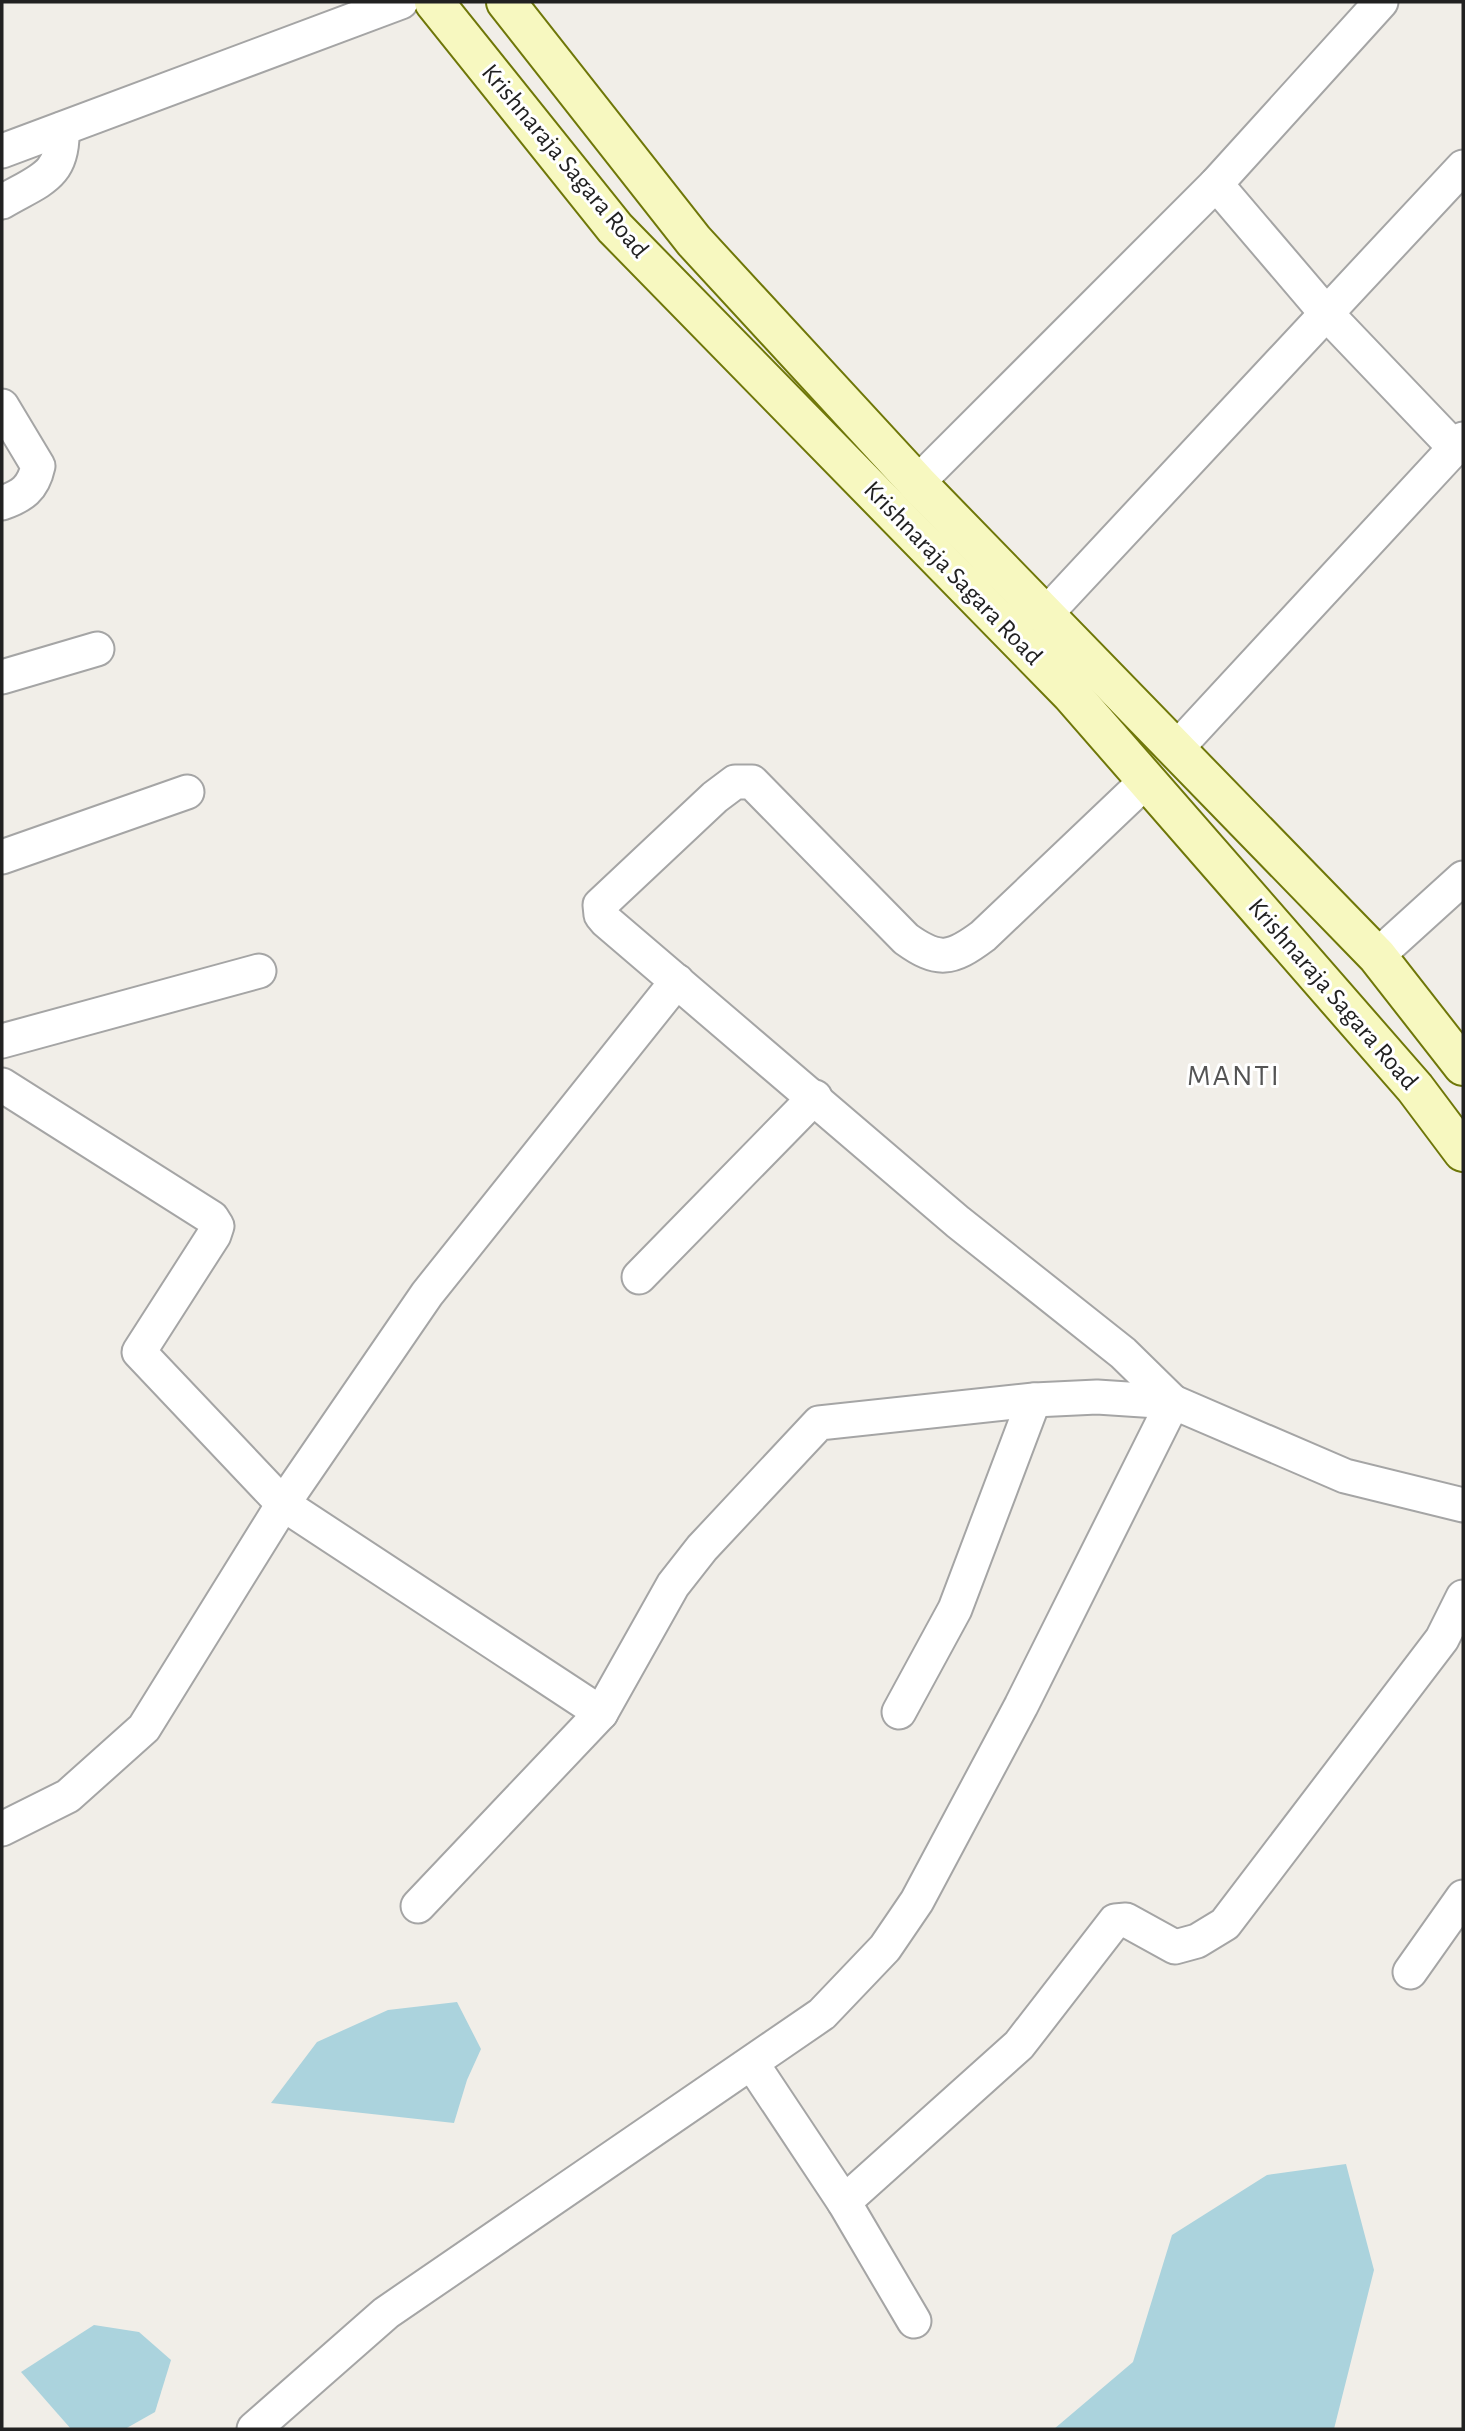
<svg xmlns="http://www.w3.org/2000/svg" width="1465" height="2431" font-family="'Alegreya Sans',sans-serif">
	<rect width="100%" height="100%" fill="#f1eee8"/>
	<g fill="#abd3dd">
		<path d="M457,2002L481,2049L467,2080L454,2123L271,2103L317,2042L388,2010Z"/>
		<path d="M1346,2164L1374,2270L1334,2429H1054L1133,2362L1172,2235L1267,2175Z"/>
		<path d="M94,2325L139,2332L171,2360L155,2412L125,2429H71L21,2372Z"/>
	</g>
	<g fill="none" stroke-linecap="round" stroke-linejoin="round">
		<g stroke="#a5a5a5" stroke-width="37">
			<g id="minor">
				<path d="M2,151L401,2"/>
				<path d="M1216,184L1326,313L1455,448"/>
				<path d="M2,202C39,180 64,177 62,129"/>
				<path d="M2,406L38,466C33,489 22,496 2,503"/>
				<path d="M917,483L1216,184L1381,2"/>
				<path d="M1044,616L1463,167"/>
				<path d="M2,677L97,649"/>
				<path d="M1176,749L1463,439"/>
				<path d="M2,857L187,792"/>
				<path d="M1377,956L1463,878"/>
				<path d="M2,1041L259,971"/>
				<path d="M2,1085L212,1218L217,1226L214,1235L139,1352L283,1504L601,1713"/>
				<path d="M639,1277L815,1097"/>
				<path d="M899,1712L955,1609L1034,1400"/>
				<path d="M2,1829L68,1796L144,1728L283,1504L427,1294L677,981"/>
				<path d="M418,1906L601,1713L673,1585L702,1548L819,1423L1034,1400L1097,1397L1173,1402L1345,1476L1463,1505"/>
				<path d="M1410,1972L1463,1897"/>
				<path d="M753,2065L844,2202L914,2321"/>
				<path d="M844,2202L1019,2045L1115,1921L1126,1920L1175,1947L1197,1941L1225,1924L1442,1639L1463,1597"/>
				<path d="M254,2429L386,2313L822,2014L885,1948L917,1901L1021,1706L1173,1402L1123,1353L958,1222L606,921L601,915L600,905L715,797L735,782H752L906,939C938,962 951,960 983,936L1147,780"/>
			</g>
		</g>
		<g stroke="#6f7709" stroke-width="42">
			<g id="secondary">
				<path d="M434,2L615,228L1071,694L1415,1088L1463,1152"/>
				<path d="M506,2L694,241L917,483L1377,956L1463,1066"/>
			</g>
		</g>
		<use href="#minor" stroke="#fff" stroke-width="33"/>
		<use href="#secondary" stroke="#f7f8c0" stroke-width="38"/>
	</g>
	<g text-anchor="middle" dominant-baseline="central" stroke-width="6" stroke-linejoin="round" paint-order="stroke">
		<g font-size="26" fill="#212121" stroke="#fff">
			<text transform="translate(565 161) rotate(50)">Krishnaraja Sagara Road</text>
			<text transform="translate(953 573) rotate(46)">Krishnaraja Sagara Road</text>
			<text transform="translate(1333 994) rotate(49)">Krishnaraja Sagara Road</text>
		</g>
		<g font-size="30" letter-spacing="2" fill="#545454" stroke="#fff">
			<text x="1234" y="1076">MANTI</text>
		</g>
	</g>
	<rect width="1465" height="2431" fill="none" stroke="#212121" stroke-width="7"/>
</svg>
